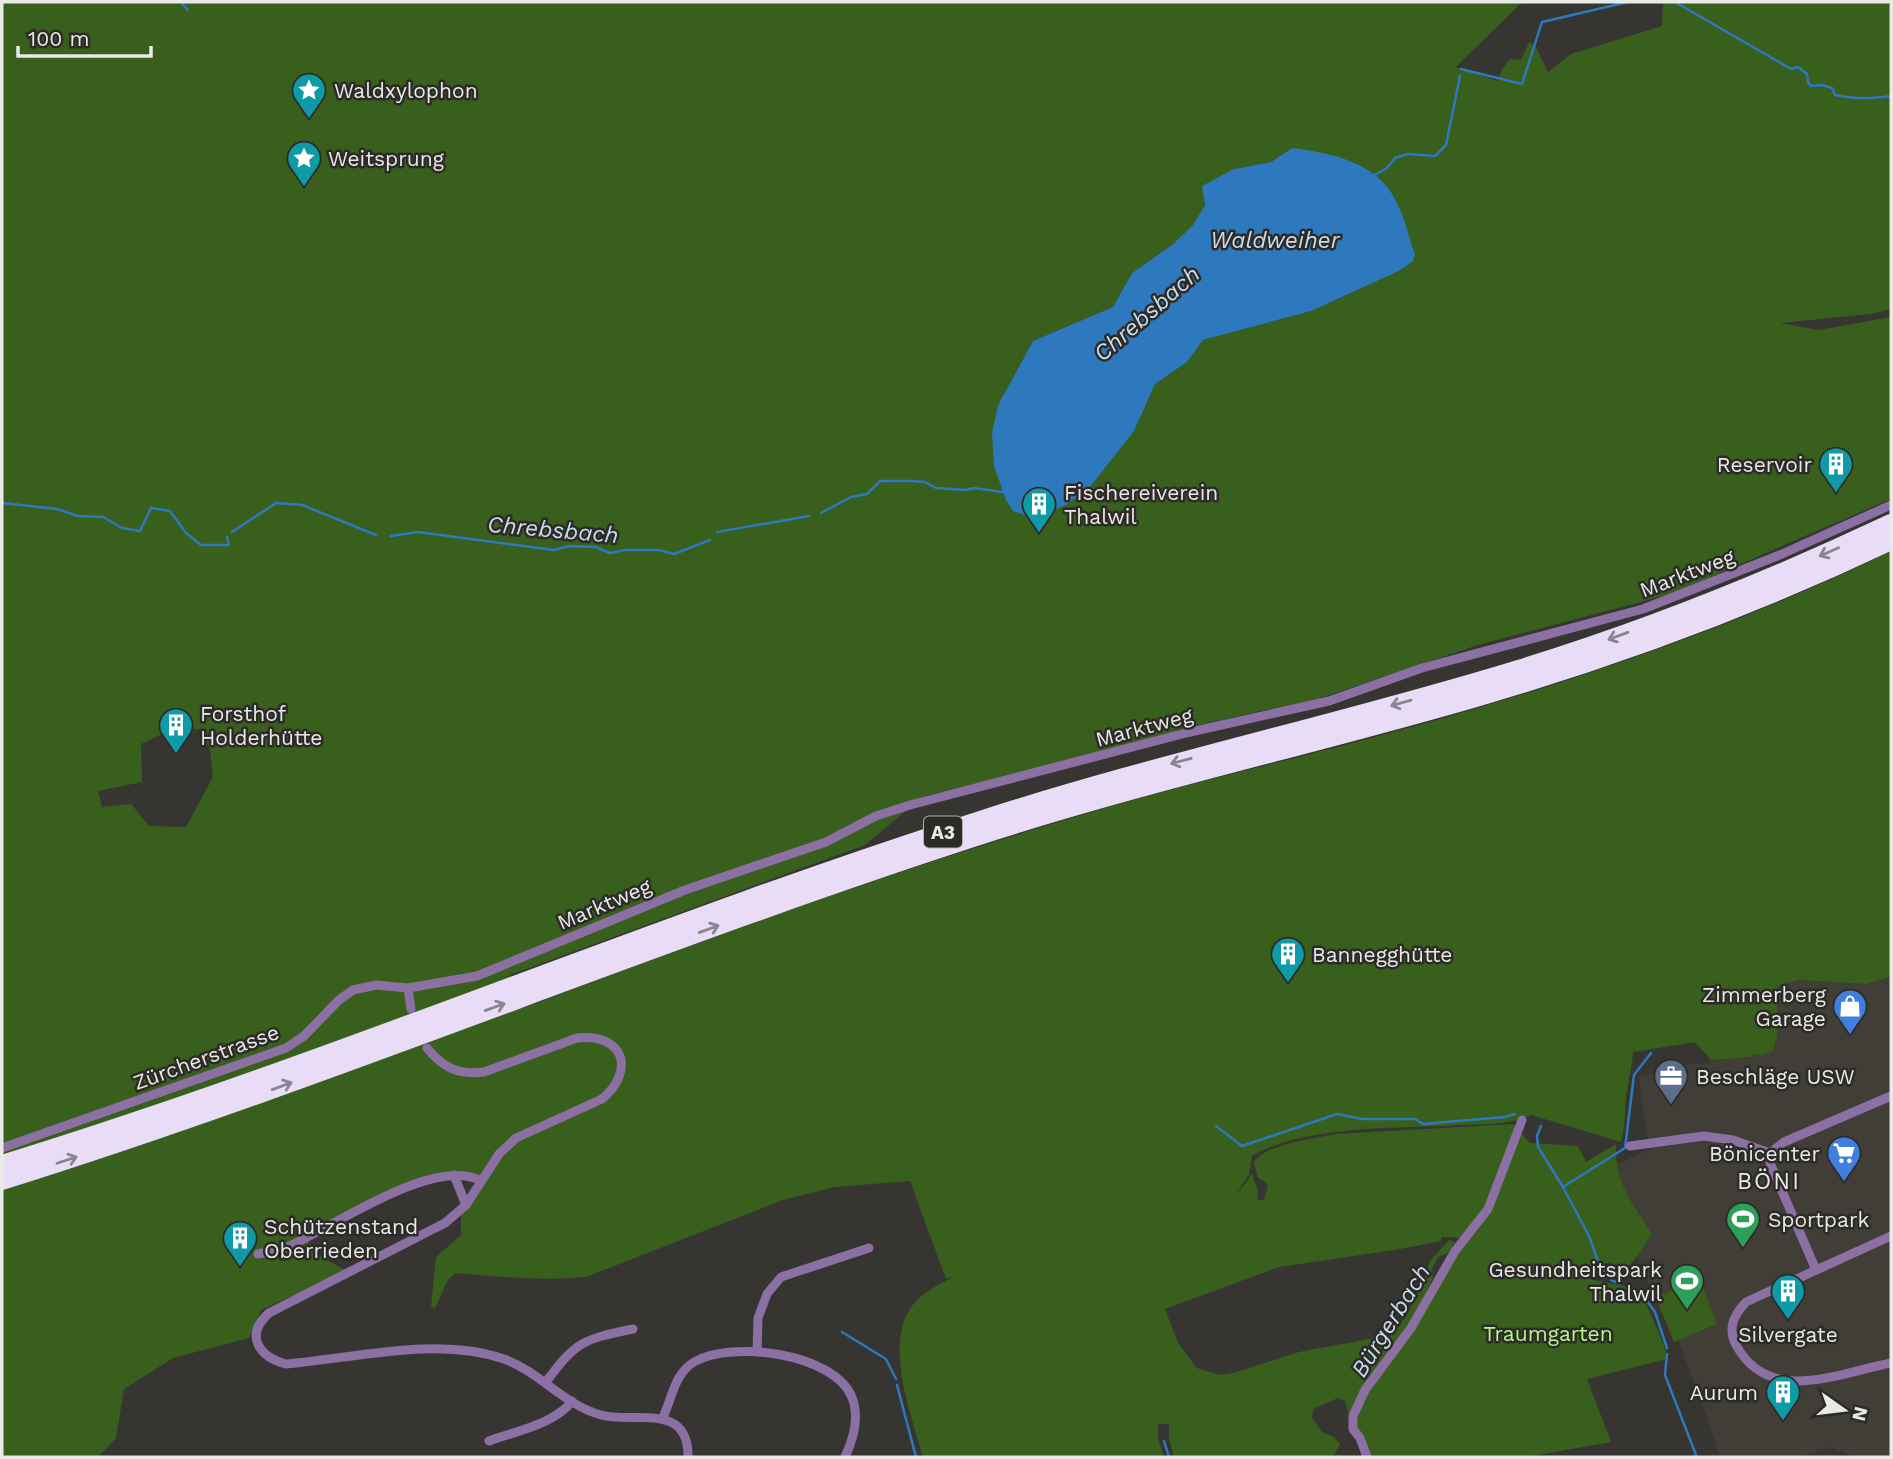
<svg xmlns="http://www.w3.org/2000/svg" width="1893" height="1459" font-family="'Work Sans',sans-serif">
	<rect width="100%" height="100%" fill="#363532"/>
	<path fill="#403e36" d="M1891,977V1457H1856L1831,1447L1799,1457H1721L1679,1341L1674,1342L1636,1255L1652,1233L1623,1189L1615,1165L1651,1149L1645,1127L1639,1078L1679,1065L1710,1063L1711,1060L1752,1057V1055L1760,1054L1777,1036V986L1799,980L1866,984Z"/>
	<g fill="#395f1c" fill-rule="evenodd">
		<path d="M2,2H1522L1456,67L1498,81L1502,69L1510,59L1521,60L1529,42L1535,45L1548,72L1571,54L1662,26L1663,2H1891V309L1871,314L1780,323L1819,330L1891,317V499L1671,594L1481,644L1317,699L1198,725L1067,762L924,796L865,845L510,975L523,1008C708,938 895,870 1085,814C1171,788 1258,768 1345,745C1531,696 1718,636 1891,551V977L1866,984L1799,980L1778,986L1777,1036L1773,1051L1760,1056V1054L1752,1055V1057L1711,1060L1695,1042L1633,1052C1632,1068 1628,1082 1626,1097C1625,1113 1625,1127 1621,1142L1531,1115C1511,1125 1485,1124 1463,1125C1399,1129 1308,1124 1252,1156L1249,1175L1236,1193L1246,1183L1252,1173L1258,1192L1257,1199L1263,1201L1268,1186L1264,1181L1258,1178L1254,1163C1261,1145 1317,1138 1336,1134L1513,1124L1530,1143L1578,1146L1586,1162L1616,1144C1615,1184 1631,1201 1652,1233C1642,1247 1633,1272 1614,1270L1609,1262L1575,1276L1640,1289L1665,1348L1667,1359L1587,1379L1611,1442L1526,1457H1370C1360,1437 1352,1425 1361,1402L1464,1238L1441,1237V1241L1395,1250L1279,1267L1165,1309L1178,1343L1197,1368L1219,1375L1233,1373L1299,1352L1375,1338L1392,1332L1406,1317L1423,1282L1430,1261L1449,1240L1455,1242L1448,1253L1438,1257L1432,1269L1433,1278L1417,1311L1349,1416L1345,1401L1338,1398L1313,1409L1312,1418L1322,1432L1334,1437L1340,1444L1333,1457H1174L1169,1439V1424H1158V1439L1164,1457H923C911,1414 880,1336 918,1299C928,1289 942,1283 955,1276L946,1279L910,1181L835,1187L783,1200L586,1277C542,1281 499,1277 455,1273L448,1280L435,1308L431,1307L436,1257L461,1235V1211L481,1182L474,1177L425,1180L306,1237L313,1252L347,1271L261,1310L249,1338L173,1358L124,1389L116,1438L98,1457H2ZM1292,148L1374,175L1389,189L1399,271L1311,311L1203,340L1187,362L1155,384L1134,431L998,405L1033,341L1113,307L1132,273L1172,245L1193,225L1205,205L1234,169L1271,162ZM200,729L210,750L213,777L186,827L149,826L131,804L102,807L98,791L142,782L141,744L171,730Z"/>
		<path d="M1700,1280L1717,1324L1674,1342L1656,1297Z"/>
	</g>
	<path fill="#2e79bd" d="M1292,148C1331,153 1379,162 1397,203C1405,219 1409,238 1415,255L1413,261L1399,271L1311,311L1203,340L1187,362L1155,384L1134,431L1089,488L1066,505L1039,515H1025L1013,511L1006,500L994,466L992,433L998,405L1033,341L1113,307L1132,273L1172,245L1193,225L1205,205L1202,186L1234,169L1271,162Z"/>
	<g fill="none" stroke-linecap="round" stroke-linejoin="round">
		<g stroke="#2e79bd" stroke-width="2.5">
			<path d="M181,2L188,10"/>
			<path d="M1675,2L1791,69L1798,67L1807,74L1808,82L1811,86L1822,85L1832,88L1835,95C1856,99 1870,99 1891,96"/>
			<path d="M1461,69L1522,84L1542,22L1628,2"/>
			<path d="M1371,177L1387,168L1395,158L1408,154L1435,156L1446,145L1460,76"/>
			<path d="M2,503L57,509L78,516L103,517L122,528L140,531L151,508L170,511L186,533L201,545H229L227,537"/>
			<path d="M821,513L851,497L867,494L880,481H912L925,482L936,488L966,490L973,488L1003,492L1004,489"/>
			<path d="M232,532L276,503L302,505L376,535"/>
			<path d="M717,532L809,516"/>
			<path d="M391,536L418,532L554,550L569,546L596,547L610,553L625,550H659L674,554L710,540"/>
			<path d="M1216,1126L1242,1146L1337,1114L1362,1119H1415L1423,1124L1505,1117L1515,1114"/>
			<path d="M1541,1126L1537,1136L1538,1147L1563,1187L1589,1236L1600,1267L1611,1277"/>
			<path d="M1563,1187L1625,1148L1634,1075L1651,1053"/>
			<path d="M1611,1280L1620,1284"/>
			<path d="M1642,1294L1655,1312L1667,1348"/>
			<path d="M842,1332L886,1359L896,1379"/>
			<path d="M1667,1354L1665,1375L1696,1455L1694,1457"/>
			<path d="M897,1385L916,1457"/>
			<path d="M1164,1441L1169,1457"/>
		</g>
		<g stroke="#8c70a4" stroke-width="9">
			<path d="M408,988L411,1009"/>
			<path d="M427,1048C443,1068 458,1075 484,1072L577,1038C624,1033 636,1070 602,1099L516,1138L499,1154L466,1205L445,1223L269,1313C244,1335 259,1357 286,1364C356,1358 437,1336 504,1359C540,1372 564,1405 601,1415C633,1424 689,1401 688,1457"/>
			<path d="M1630,1146L1704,1136L1733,1140L1770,1153"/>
			<path d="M2,1148L286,1048L304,1036L339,1000L353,990L376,985L408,988L477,976L685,890L826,842L876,816L910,805L1186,733L1329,701L1422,668L1643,609L1782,554L1891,505"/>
			<path d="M1770,1153L1784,1142L1891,1096"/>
			<path d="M1770,1153V1163L1816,1270"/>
			<path d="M454,1175L466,1205"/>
			<path d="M1891,1236L1746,1302C1734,1315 1727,1328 1736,1345C1769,1406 1838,1373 1891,1363"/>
			<path d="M258,1254C267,1252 276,1251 285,1248C331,1229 433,1155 481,1181"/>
			<path d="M757,1352L758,1318L767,1294L781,1277L869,1248"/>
			<path d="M546,1382C576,1341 584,1339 633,1329"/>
			<path d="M663,1417C672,1399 674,1374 694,1362C731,1340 831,1353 851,1395C860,1415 854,1438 845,1457"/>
			<path d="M489,1441C516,1431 555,1424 572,1401"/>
			<path d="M1367,1457L1360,1438L1353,1429V1416L1365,1390L1411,1328L1455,1251L1488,1209L1522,1120"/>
		</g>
		<g stroke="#e9dcf6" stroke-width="18">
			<path d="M2,1164C331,1063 649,926 977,821C1155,763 1339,724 1518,669C1646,630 1770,580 1891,523"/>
			<path d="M2,1181C337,1076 661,938 995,831C1155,780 1318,744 1479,697C1620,656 1759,604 1891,541"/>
		</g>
	</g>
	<defs><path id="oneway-shaft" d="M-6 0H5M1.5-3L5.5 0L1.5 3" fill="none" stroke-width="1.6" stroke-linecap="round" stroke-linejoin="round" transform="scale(1.75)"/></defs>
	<g stroke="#8a848f">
		<use href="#oneway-shaft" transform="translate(1829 552) rotate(156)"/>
		<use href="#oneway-shaft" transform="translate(1618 636) rotate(160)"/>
		<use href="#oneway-shaft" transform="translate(1401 703) rotate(164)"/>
		<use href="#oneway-shaft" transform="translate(1181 761) rotate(165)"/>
		<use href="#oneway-shaft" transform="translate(709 929) rotate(-20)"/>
		<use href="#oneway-shaft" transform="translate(495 1007) rotate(-20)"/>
		<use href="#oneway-shaft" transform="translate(282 1086) rotate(-20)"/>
		<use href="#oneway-shaft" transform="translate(67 1160) rotate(-18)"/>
	</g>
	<defs>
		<g id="sight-pin" transform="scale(1.75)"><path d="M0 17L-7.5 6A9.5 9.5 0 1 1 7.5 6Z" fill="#0f9aa8" stroke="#2c2b28"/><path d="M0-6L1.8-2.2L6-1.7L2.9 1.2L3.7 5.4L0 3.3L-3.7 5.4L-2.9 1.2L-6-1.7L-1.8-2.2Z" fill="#fff"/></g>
		<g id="building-pin" transform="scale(1.75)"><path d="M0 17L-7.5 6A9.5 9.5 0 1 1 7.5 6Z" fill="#0f9aa8" stroke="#2c2b28"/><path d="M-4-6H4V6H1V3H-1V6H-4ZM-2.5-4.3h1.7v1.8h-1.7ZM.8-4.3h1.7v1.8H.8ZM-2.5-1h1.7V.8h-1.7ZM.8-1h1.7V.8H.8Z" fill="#fff"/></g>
		<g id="shop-pin" transform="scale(1.75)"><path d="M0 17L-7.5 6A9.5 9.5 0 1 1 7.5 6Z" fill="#3f7fe0" stroke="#2c2b28"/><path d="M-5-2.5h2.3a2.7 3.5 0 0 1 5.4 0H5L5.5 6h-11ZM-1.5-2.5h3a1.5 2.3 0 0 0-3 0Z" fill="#fff"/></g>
		<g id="office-pin" transform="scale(1.75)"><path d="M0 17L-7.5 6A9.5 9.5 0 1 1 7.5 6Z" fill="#5c6f8a" stroke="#2c2b28"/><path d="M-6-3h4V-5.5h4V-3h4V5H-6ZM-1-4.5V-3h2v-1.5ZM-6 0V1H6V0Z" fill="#fff"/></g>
		<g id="supermarket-pin" transform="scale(1.75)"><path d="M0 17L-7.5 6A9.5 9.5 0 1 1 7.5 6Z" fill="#3f7fe0" stroke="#2c2b28"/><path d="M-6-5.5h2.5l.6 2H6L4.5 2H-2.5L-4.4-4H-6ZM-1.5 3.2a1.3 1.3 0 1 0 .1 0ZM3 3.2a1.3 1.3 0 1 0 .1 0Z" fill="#fff"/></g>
		<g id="stadium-pin" transform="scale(1.75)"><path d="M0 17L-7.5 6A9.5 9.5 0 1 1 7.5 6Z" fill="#2e9e5b" stroke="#2c2b28"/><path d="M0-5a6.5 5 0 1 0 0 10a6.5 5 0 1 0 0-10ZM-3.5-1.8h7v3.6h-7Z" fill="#fff"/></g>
	</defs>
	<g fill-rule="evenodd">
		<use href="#sight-pin" x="309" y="90"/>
		<use href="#sight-pin" x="304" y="158"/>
		<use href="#building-pin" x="1836" y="464"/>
		<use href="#building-pin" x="1039" y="504"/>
		<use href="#building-pin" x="176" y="725"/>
		<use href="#building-pin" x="1288" y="954"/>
		<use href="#shop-pin" x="1850" y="1006"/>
		<use href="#office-pin" x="1671" y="1076"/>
		<use href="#supermarket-pin" x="1844" y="1153"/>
		<use href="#stadium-pin" x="1743" y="1219"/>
		<use href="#building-pin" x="240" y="1238"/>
		<use href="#stadium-pin" x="1687" y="1281"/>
		<use href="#building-pin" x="1788" y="1291"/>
		<use href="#building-pin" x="1783" y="1392"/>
	</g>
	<g text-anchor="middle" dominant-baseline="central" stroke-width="5" stroke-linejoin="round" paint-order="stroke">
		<rect fill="#2c2b28" stroke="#b0b0ae" stroke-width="2" x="924" y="816.5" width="38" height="31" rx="5"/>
		<g font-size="19" font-weight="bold" fill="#e9e9e7">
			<text x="943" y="832">A3</text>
		</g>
		<g font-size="21" fill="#e9e9e7" stroke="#2c2b28" text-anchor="start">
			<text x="334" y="90">Waldxylophon</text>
			<text x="328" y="158">Weitsprung</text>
			<text x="1812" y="464" text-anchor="end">Reservoir</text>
			<text x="1064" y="492">Fischereiverein<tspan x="1064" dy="24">Thalwil</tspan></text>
			<text x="200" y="713">Forsthof<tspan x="200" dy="24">Holderhütte</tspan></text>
			<text x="1312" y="954">Bannegghütte</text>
			<text x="1826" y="994" text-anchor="end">Zimmerberg<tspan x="1826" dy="24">Garage</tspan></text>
			<text x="1696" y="1076">Beschläge USW</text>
			<text x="1820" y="1153" text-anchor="end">Bönicenter</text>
			<text x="1768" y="1219">Sportpark</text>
			<text x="264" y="1226">Schützenstand<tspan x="264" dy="24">Oberrieden</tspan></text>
			<text x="1662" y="1269" text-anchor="end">Gesundheitspark<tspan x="1662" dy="24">Thalwil</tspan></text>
			<text x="1788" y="1334" text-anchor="middle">Silvergate</text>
			<text x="1758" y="1392" text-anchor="end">Aurum</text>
		</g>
		<g font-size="21" fill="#e9e9e7" stroke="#2c2b28">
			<text transform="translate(1687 573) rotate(-21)">Marktweg</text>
			<text transform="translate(1144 727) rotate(-15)">Marktweg</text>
			<text transform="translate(604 904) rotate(-23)">Marktweg</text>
			<text transform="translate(206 1057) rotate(-20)">Zürcherstrasse</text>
		</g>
		<g font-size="21" fill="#b3f787" stroke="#2c2b28">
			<text x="1548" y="1333">Traumgarten</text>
		</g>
		<g font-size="23" font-style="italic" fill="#cadcee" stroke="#2c2b28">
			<text x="1275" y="240">Waldweiher</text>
			<text transform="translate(1147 314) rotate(-41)">Chrebsbach</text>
			<text transform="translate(553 530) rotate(5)">Chrebsbach</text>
			<text transform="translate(1391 1321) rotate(-58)">Bürgerbach</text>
		</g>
		<g font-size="23" letter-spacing="2" fill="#e9e9e7" stroke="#2c2b28">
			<text x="1769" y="1181">BÖNI</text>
		</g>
	</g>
	<rect width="1893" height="1459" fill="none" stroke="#e9e9e7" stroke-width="7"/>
	<g transform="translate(1844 1410) rotate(104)" stroke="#2c2b28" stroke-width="5" paint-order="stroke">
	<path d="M0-5L12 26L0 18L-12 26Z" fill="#e9e9e7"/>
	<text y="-10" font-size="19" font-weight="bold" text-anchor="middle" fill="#e9e9e7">N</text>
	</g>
	<path d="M18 46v10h133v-10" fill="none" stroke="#e9e9e7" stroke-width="3.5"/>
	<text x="28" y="46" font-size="21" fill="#e9e9e7" stroke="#2c2b28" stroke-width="5" paint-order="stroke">100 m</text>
</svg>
